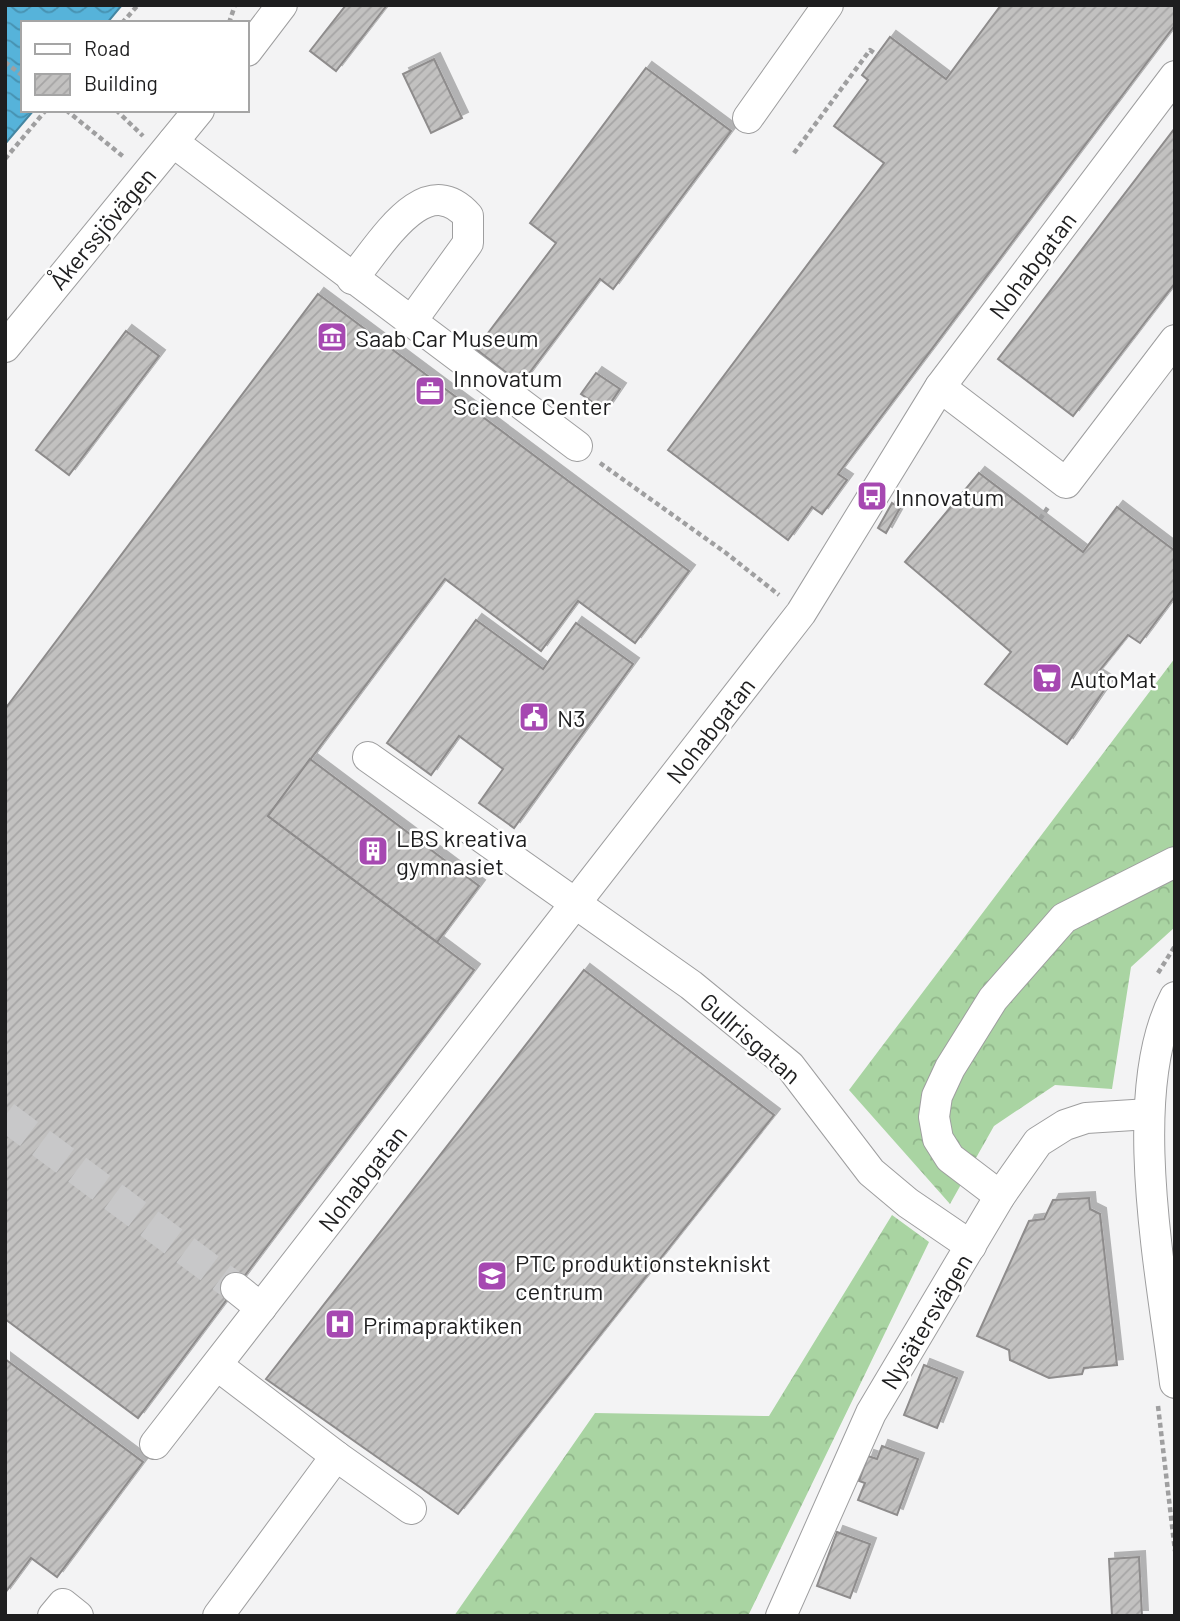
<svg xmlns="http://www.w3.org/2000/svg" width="1180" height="1621" font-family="Barlow,sans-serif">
	<defs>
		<pattern id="forest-crowns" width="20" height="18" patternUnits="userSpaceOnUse" patternTransform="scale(1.75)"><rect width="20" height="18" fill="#a9d4a2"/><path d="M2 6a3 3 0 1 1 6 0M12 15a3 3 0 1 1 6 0" fill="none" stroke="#91b68b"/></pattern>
		<pattern id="water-waves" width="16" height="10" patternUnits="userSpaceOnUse" patternTransform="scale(1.75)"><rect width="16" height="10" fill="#56b3da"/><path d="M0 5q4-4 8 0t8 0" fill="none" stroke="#4791b0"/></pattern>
		<pattern id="building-hatch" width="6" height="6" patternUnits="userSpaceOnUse" patternTransform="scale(1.75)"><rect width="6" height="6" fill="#c2c1c0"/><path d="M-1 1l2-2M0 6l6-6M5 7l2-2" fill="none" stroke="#a6a5a5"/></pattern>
		<filter id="shadow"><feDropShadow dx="6" dy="-6" stdDeviation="0" flood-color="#0004"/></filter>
	</defs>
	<rect width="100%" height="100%" fill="#f3f3f4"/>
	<g fill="url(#forest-crowns)">
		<path d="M1175,658V927L1131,967L1112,1089L1055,1085L994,1126L950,1204L849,1090Z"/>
		<path d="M892,1215L929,1242L748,1616H454L595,1413L769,1416Z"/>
	</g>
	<path fill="url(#water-waves)" stroke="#4586a2" stroke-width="2" d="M5,5H122L107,23H23V110H34L5,144Z"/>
	<g fill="url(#building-hatch)" stroke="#8e8c8c" stroke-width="2" filter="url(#shadow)">
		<path d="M346,5H387L336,71L310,51Z"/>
		<path d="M1001,5H1175V25L838,474L847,480L822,514L812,507L788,540L668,450L884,163L834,126L868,80L862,75L890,37L946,79Z"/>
		<path d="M434,59L462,118L431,133L403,74Z"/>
		<path d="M646,68L731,131L613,289L600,279L521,384L476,349L556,243L530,223Z"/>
		<path d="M1175,128V283L1073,416L998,359Z"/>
		<path d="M318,294L689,571L635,643L578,601L541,651L445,579L268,816L474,970L138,1418L5,1319V709Z"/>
		<path d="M126,331L159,356L69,475L36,450Z"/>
		<path d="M596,373L620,389L605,411L581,394Z"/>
		<path d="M979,473L1083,552L1117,507L1175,551V596L1140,643L1128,635L1096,675L1109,683L1067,744L985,684L1011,652L905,562Z"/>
		<path d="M892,503L900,508L886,533L878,528Z"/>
		<path d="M476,620L543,669L576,623L633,664L514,828L479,803L503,769L459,736L431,775L387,743Z"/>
		<path d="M310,759L479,886L437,942L268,816Z"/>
		<path d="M584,970L774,1115L458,1514L266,1379Z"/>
		<path d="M1089,1198L1090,1209L1100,1214L1117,1365L1084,1368L1082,1374L1049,1378L1010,1360L1009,1350L977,1336L1029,1221L1044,1219L1053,1200Z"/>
		<path d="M5,1359L143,1462L57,1577L31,1558L5,1593Z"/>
		<path d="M924,1365L957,1378L937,1428L904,1415Z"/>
		<path d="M882,1446L918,1459L897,1515L858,1500L865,1483L859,1481L868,1456L877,1459Z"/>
		<path d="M837,1532L870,1544L850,1598L817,1586Z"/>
		<path d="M1139,1557L1142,1616H1112L1109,1559Z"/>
	</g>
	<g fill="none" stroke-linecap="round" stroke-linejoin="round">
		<path stroke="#c8c8c9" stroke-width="30" stroke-dasharray="30 15" stroke-linecap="butt" d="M5,1116L236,1288"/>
		<g stroke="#9e9e9f" stroke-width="32">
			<g id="minor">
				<path d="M247,51L282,5"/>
				<path d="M748,118L828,5"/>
				<path d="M173,142L577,446"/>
				<path d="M352,279C380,247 424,166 468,216V243L411,322"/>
				<path d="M5,347L199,110"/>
				<path d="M940,387L1066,483L1175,340"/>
				<path d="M368,757L691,985L790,1066L871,1172L908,1203L971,1246"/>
				<path d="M1175,997C1124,1093 1162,1277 1175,1383"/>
				<path d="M1000,1196L950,1158L938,1139L934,1117L937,1096L950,1068L993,999L1064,918L1175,862"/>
				<path d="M236,1288L261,1308"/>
				<path d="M155,1444L801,613L940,387L1175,76"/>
				<path d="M336,1456L411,1509"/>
				<path d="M53,1616L63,1604L78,1616"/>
				<path d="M218,1616L336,1456L218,1366"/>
				<path d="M781,1616L871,1413L1000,1196L1038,1142L1065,1125L1086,1118L1149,1114"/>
			</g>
		</g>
		<g stroke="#9f9fa0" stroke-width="4.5" stroke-dasharray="5 3.5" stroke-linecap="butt">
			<path d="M122,23L138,5"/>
			<path d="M229,23L235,5"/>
			<path d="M5,62L23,76"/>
			<path d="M66,110L125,158"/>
			<path d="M116,110L143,136"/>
			<path d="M794,153L870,50L877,55"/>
			<path d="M5,159L46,110"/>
			<path d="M600,463L726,553L779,595"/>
			<path d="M1040,519L1049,506"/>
			<path d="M1158,973L1175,946"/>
			<path d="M1158,1406L1175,1551"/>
		</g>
		<use href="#minor" stroke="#fff" stroke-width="30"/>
	</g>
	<defs>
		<g id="museum-square" transform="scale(1.575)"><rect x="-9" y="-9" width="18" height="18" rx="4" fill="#a648b1" stroke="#fff"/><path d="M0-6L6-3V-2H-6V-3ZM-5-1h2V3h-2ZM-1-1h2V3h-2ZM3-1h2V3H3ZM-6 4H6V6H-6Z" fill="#fff"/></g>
		<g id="office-square" transform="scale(1.575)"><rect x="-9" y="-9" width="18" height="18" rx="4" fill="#a648b1" stroke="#fff"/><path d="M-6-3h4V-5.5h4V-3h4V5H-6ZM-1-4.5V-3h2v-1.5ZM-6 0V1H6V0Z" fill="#fff"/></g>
		<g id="bus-square" transform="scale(1.575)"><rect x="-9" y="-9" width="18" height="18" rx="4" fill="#a648b1" stroke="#fff"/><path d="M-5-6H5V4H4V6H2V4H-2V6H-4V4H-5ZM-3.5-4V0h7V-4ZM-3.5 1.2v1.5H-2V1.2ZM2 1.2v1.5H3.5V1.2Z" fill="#fff"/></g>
		<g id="supermarket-square" transform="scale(1.575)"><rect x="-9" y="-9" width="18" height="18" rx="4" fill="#a648b1" stroke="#fff"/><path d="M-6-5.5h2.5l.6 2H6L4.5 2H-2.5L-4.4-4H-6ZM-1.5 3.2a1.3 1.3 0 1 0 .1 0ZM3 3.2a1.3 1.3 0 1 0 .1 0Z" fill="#fff"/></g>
		<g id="civic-square" transform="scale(1.575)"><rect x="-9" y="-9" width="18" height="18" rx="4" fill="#a648b1" stroke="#fff"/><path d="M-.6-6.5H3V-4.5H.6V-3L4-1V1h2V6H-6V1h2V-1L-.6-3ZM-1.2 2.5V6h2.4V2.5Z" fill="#fff"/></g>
		<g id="building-square" transform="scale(1.575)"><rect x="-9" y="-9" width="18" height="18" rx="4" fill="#a648b1" stroke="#fff"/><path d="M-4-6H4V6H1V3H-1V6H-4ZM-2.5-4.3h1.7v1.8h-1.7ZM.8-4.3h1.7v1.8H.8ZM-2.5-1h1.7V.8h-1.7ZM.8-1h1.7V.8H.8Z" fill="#fff"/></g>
		<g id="school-square" transform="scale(1.575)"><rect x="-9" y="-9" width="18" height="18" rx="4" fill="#a648b1" stroke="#fff"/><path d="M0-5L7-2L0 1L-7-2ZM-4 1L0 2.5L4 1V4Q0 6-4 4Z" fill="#fff"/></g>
		<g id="hospital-square" transform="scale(1.575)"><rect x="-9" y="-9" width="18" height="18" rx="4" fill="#a648b1" stroke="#fff"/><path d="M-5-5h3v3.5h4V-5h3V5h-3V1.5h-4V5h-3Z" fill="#fff"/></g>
	</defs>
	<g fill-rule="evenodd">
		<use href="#museum-square" x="332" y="337"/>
		<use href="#office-square" x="430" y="391"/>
		<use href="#bus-square" x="872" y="496"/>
		<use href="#supermarket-square" x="1047" y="678"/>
		<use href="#civic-square" x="534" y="717"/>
		<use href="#building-square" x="373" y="851"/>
		<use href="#school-square" x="492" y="1276"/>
		<use href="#hospital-square" x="340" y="1324"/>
	</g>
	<g text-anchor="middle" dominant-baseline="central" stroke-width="5" stroke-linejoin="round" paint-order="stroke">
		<g font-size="24" fill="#1e1e1f" stroke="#fff">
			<text transform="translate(102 228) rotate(-50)">Åkerssjövägen</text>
			<text transform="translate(1032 265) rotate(-53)">Nohabgatan</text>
			<text transform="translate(710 730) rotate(-52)">Nohabgatan</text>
			<text transform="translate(751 1038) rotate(41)">Gullrisgatan</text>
			<text transform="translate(362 1178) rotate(-52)">Nohabgatan</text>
			<text transform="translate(926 1321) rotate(-59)">Nysätersvägen</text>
		</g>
		<g font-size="24" fill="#1e1e1f" stroke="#fff" text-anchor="start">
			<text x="355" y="337">Saab Car Museum</text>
			<text x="453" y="377">Innovatum<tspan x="453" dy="28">Science Center</tspan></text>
			<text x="895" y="496">Innovatum</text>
			<text x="1070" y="678">AutoMat</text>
			<text x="557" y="717">N3</text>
			<text x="396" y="837">LBS kreativa<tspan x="396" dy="28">gymnasiet</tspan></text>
			<text x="515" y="1262">PTC produktionstekniskt<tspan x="515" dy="28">centrum</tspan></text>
			<text x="363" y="1324">Primapraktiken</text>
		</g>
	</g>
	<rect width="1180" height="1621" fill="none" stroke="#1e1e1f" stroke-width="14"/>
	<rect x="21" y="21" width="228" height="91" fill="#ffffff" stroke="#a5a5a5" stroke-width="2"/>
	<rect x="35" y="44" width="35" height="10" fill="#ffffff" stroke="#a5a5a5" stroke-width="2"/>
	<text x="84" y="56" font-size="21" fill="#1e1e1f">Road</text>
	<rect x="35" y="74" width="35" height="21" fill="url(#building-hatch)" stroke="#a5a5a5" stroke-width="2"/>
	<text x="84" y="91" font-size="21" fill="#1e1e1f">Building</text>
</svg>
